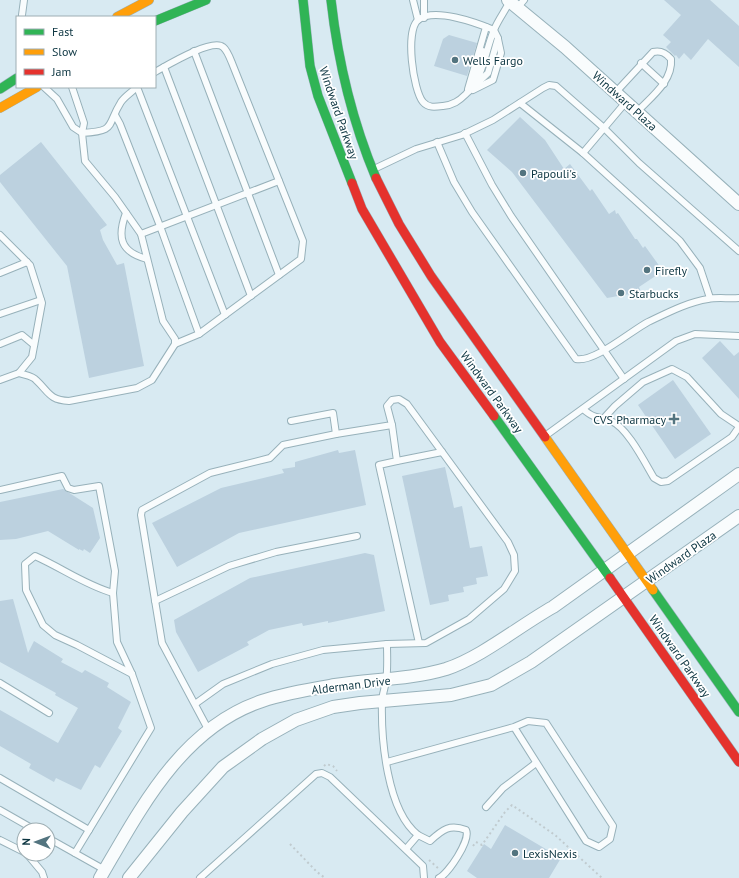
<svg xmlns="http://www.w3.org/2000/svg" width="739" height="878" font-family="'PT Sans',sans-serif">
	<rect width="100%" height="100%" fill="#d8eaf2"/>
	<g fill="#bcd1df">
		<path d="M664,0H710L739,26V67L708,39L691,60L684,53L679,59L676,55L675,56L666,47L671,42L663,35L681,15Z"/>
		<path d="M449,35L477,43L467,76L434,66L443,39Z"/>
		<path d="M520,117L545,140L564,169L570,164L590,191L592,189L609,214L615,210L616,214L618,213L635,239H637L643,248L645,246L663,271L639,287L641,292L607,298L512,172L487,150Z"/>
		<path d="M41,142L107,225L100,230L103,240L117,265L124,263L144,366L89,378L67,266L0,182V175Z"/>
		<path d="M720,341L734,356L739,352V399L702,358Z"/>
		<path d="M673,380L711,434L675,459L638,405Z"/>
		<path d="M338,450L339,453L355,450L366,505L239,533L177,567L152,523L221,488L284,473L282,469L295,467V462Z"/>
		<path d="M445,467L454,508L462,506L470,548L482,546L488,576L476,578L477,584L463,587L464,592L448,595L449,601L430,605L402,476Z"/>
		<path d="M63,489L93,508L100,538L90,553L84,549L83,551L79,549V550L48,531L16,539L0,540V502Z"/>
		<path d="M365,553L374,555L385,611L328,623V621L303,626L302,623L269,630L247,642L249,645L198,672L176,632L174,620L250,578Z"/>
		<path d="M13,599L28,653L34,641L63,659L61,662L82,673L85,670L109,683L107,687L131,702L118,728L122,731L113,746L100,768L95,765L81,790L56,778L54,782L29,768L31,764L0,746V710L58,743L78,708L55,695L56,693L0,662V601Z"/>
		<path d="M505,825L561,858L549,878H477L467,871L484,844L491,849Z"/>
	</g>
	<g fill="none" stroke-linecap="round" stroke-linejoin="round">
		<g stroke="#97b1ba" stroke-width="8">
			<g id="lane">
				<path d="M413,0L418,20"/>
				<path d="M424,0V18"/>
				<path d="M518,7L524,0"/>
				<path d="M22,15L24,0"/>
				<path d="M194,51L279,275"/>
				<path d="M641,63L664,84"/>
				<path d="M164,67L251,296"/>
				<path d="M155,72C166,66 212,38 223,47C227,50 230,58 232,63L303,241L301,259L199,334L175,344"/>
				<path d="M474,78L483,51"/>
				<path d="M44,87L57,99L73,127L82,133L84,123L72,87"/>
				<path d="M137,87L225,315"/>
				<path d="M468,89L486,27"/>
				<path d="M473,90L493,80L501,53L498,39"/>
				<path d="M468,92L488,73L498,38L494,30C477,23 434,7 418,20C405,31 413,90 423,102C428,108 435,107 443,106C453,105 459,101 466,94C485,74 484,54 494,30C498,20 505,11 510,1"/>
				<path d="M615,93L653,52C661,50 666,53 671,59C673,81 651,97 637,112"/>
				<path d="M520,103L583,153L680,241L700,268L710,298"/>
				<path d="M115,115L120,124L160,226L199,334"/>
				<path d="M465,133L492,185L511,216L624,379"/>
				<path d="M437,142L454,182L472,212L576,359C594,363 631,331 648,322C667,313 688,302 708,299C718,297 729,299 739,298"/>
				<path d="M583,153L626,102"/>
				<path d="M374,169L416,149L462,135L493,120L543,88L549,85L556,86L604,128L639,163L739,251"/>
				<path d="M126,213C117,237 120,252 147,259"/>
				<path d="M141,234L279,181"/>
				<path d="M0,235L30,265L42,303L32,357L19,373L0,380"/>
				<path d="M0,273L27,262"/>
				<path d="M0,314L41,300"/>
				<path d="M0,344L22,335L34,345"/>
				<path d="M19,373C24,375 33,376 36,380C49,392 49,400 69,401L137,388L152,380L175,344V339L163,321L141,234L115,197L85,161L82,133C117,131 106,126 121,102C125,96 132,92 137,87"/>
				<path d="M583,409C597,421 598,415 611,421C627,427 645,463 654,478L661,482L668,481L732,437L739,427"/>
				<path d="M603,419L615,406L643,382L672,369L687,377L721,414L739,426"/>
				<path d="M291,421L333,413L336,434"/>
				<path d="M392,425L397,461L379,465L419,643"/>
				<path d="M545,436L676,341L695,334L739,336"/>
				<path d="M397,461L442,452"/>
				<path d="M0,490L62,476L68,488L74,490L99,486L115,571L113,593L117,642L132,674L151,728L75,853"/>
				<path d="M113,593C85,585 62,568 35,556L25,564L26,590L43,625L55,635L77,645L132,674"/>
				<path d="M155,601L229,566L276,552L357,536"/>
				<path d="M387,644C387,656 388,669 386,681C385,688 382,695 382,702C381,739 387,811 418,835"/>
				<path d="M0,683L49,713"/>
				<path d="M195,704L223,684L272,664L323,650L387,644L426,643L469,619L504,589L515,571L514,555L508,542L407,404L399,399L392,400L387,406L392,425L336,434L283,445L270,458L210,473L142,510L141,515L162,643L209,731"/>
				<path d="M387,762L514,727L528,721L546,723L613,826L610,839L599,847L586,841L514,727"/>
				<path d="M0,778L89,830"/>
				<path d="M486,807L503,788L536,763"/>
				<path d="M0,810L35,830"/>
				<path d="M48,838L105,870"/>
				<path d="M0,840L24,852"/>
				<path d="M406,849L418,835L430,841C443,829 450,824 466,830C471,840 448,874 439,878"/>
				<path d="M27,854L42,872L44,878"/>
				<path d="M200,878L316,774L322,773L330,777L423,866L424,878"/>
			</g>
		</g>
		<g stroke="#97b1ba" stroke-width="14">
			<g id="street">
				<path d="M508,0L565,47L739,204"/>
				<path d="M100,878C140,810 181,728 262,701C285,693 311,689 335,685C372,679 409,680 446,669C482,657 519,626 553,607L739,474"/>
				<path d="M129,878L182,812L223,767L262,739L296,720L333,707L360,703L451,695L491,685L531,662L739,516"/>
			</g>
		</g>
		<g stroke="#97b1ba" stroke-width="10">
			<g id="fast">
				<path d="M303,0L310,66L318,96L352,183"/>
				<path d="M331,0C338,62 352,121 376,178"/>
				<path d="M155,21L206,0"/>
				<path d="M0,89L17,78"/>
				<path d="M494,416L610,578"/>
				<path d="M653,590L739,712"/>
			</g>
		</g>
		<g stroke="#97b1ba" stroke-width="10">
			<g id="slow">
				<path d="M117,17L149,0"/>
				<path d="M0,108L37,87"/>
				<path d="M545,437L653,590"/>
			</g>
		</g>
		<g stroke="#97b1ba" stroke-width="10">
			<g id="jam">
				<path d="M376,178L399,224L431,276L545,437"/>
				<path d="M352,183L362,209L440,342L494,416"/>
				<path d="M610,578L739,762"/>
			</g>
		</g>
		<g stroke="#c0cbcf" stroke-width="2" stroke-dasharray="2 3" stroke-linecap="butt">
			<path d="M324,766L326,764L333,766L337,771"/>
			<path d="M290,844L317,872L325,878"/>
			<path d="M473,846L476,842L482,845L505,812L512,805L555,835L602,878"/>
			<path d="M429,860L439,869"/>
		</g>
		<use href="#lane" stroke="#f9fcfd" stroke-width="6"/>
		<use href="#street" stroke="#f9fcfd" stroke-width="12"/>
		<use href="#fast" stroke="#30b455" stroke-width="9"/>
		<use href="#slow" stroke="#ff9f0a" stroke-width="9"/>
		<use href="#jam" stroke="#e5322d" stroke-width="9"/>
	</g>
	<g fill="#53747f" stroke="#fff" stroke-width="1.5">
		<circle cx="455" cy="60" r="4"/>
		<circle cx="523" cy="173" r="4"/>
		<circle cx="647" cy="270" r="4"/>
		<circle cx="621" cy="293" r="4"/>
		<path d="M672 413h4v4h4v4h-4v4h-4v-4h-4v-4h4z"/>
		<circle cx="515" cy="853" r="4"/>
	</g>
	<g text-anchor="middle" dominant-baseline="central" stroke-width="3.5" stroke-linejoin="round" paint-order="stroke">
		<g font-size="12" fill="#0c3541" stroke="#fff" text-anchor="start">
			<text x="463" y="60">Wells Fargo</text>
			<text x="531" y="173">Papouli's</text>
			<text x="655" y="270">Firefly</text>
			<text x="629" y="293">Starbucks</text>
			<text x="666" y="419" text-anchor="end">CVS Pharmacy</text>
			<text x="523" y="853">LexisNexis</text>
		</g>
		<g font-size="12" fill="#0c3541" stroke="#fff">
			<text transform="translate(625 101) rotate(42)">Windward Plaza</text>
			<text transform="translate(339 113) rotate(71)">Windward Parkway</text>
			<text transform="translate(492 392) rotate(54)">Windward Parkway</text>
			<text transform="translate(681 557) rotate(-35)">Windward Plaza</text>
			<text transform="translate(680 656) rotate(55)">Windward Parkway</text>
			<text transform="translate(351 685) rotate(-7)">Alderman Drive</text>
		</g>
	</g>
	<rect x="16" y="16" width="140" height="72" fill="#ffffff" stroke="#9eaeb3"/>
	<rect x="24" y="29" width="20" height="6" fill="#30b455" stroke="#9eaeb3"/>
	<text x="52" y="36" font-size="12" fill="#0c3541">Fast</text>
	<rect x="24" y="49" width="20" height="6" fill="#ff9f0a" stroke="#9eaeb3"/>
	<text x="52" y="56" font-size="12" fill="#0c3541">Slow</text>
	<rect x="24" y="69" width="20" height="6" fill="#e5322d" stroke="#9eaeb3"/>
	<text x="52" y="76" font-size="12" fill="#0c3541">Jam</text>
	<g transform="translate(36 842) rotate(271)"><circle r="19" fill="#ffffff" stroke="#9eaeb3"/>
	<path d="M0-3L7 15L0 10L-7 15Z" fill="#53747f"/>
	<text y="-6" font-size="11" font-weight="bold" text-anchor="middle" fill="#0c3541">N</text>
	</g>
</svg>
